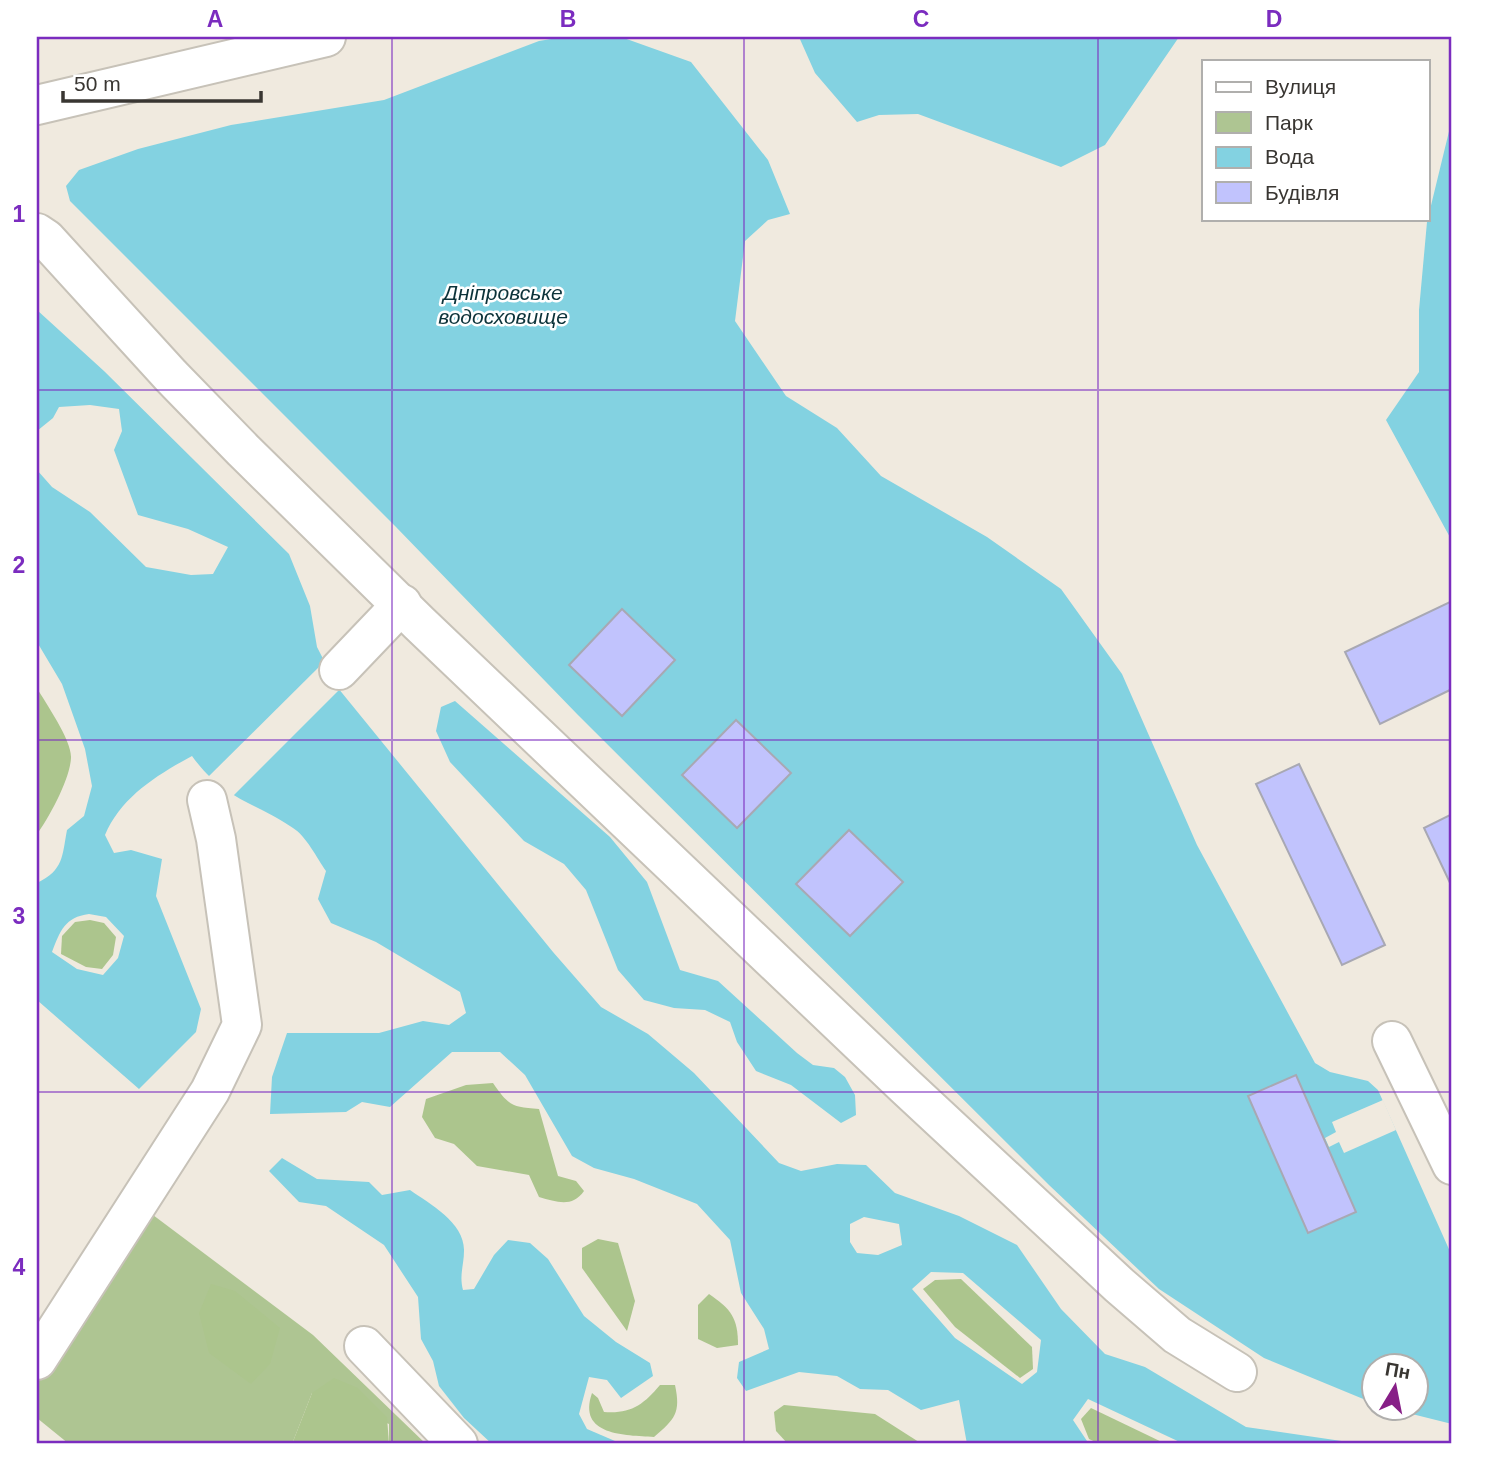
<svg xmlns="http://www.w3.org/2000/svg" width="1489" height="1481" font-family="Helvetica,sans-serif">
	<rect width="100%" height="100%" fill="#f0eadf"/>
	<path fill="#aec592" d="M153,1215L313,1335L426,1444H389V1424L312,1393L292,1444H69L37,1418V1382Z"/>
	<g fill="#acc58d">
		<path d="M37,688C46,704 72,740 71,758C70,779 49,818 37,834Z"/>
		<path d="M90,920L104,923L116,937L113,955L102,969L86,967L61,954L62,936L75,922Z"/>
		<path d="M493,1083C509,1106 512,1107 539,1109L558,1176L576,1181L584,1191C572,1208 557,1202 539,1197L529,1175L477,1166L454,1144L435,1138L422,1117L426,1099L466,1085Z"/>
		<path d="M598,1239L618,1243L635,1301L627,1331L582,1268V1248Z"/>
		<path d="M961,1279L1032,1347L1033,1369L1020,1378L955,1327L923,1289L935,1280Z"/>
		<path d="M211,1284L235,1291L280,1328L270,1364L251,1384L209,1353L199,1313Z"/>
		<path d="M709,1294C731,1309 738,1318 738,1345L717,1348L698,1339V1305Z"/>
		<path d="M334,1378L358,1388L387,1417L389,1444H292L312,1393Z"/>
		<path d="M660,1385H675C681,1413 675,1419 654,1437C625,1435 577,1436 592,1393L598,1398L604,1412C631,1414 643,1405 660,1385Z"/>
		<path d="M784,1405L875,1414L922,1444H788L776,1431L774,1412Z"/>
		<path d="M1091,1408L1166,1444H1100L1089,1439L1081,1419Z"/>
	</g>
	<g fill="#83d2e1" fill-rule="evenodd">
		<path d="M563,37H621L691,62L768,160L790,214L768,220L745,241L735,321L786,396L837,428L881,476L987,537L1061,589L1122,674L1197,845L1315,1063L1330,1072L1368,1081L1378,1090L1452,1256V1424L1388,1408H1416V1366H1374L1373,1403L1264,1358L1159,1289L1049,1185L578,715L396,527L70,201L66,186L79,170L138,149L231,125L384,100L539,41Z"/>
		<path d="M799,37H1179L1105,145L1061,167L918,114L879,115L857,122L815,73Z"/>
		<path d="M1452,119V541L1386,420L1419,372V310L1427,222Z"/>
		<path d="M37,310L104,371L289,554L310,606L317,647L338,688L553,952L601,1007L648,1034L694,1073L779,1163L801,1171L837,1164L866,1165L895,1193L959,1216L1017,1245L1061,1309L1105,1354L1145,1367L1246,1427L1362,1444H1184L1088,1399L1073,1420L1089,1444H967L959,1400L921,1410L888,1390L860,1389L837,1376L799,1372L746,1391L737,1378L739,1362L769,1349L764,1329L741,1293L730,1240L697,1204L634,1179L594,1168L572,1156L525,1075L500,1052H452L390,1107L362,1102L346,1112L270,1114L272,1077L287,1033H379L423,1021L449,1025L466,1013L460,992L376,942L331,923L318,899L326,871C317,858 306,836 293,828C251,800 224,800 192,756C157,775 121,797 105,835L114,853L131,850L162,859L156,896L201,1009L196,1032L139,1089L37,1000V883C64,870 62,856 67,830L84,816L92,786L85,749L62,684L37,642V470L52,487L90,512L146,567L191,575L213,574L228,547L188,529L138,515L114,450L122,431L119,409L90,405L59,407L53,418L37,431ZM89,914L106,917L124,936L118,958L103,975L77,969L52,952C60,931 65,917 89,914ZM864,1217L899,1224L902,1245L878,1255L857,1253L850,1242V1224ZM931,1272L963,1273L1041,1340L1037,1372L1022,1384L955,1338L912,1289Z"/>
		<path d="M455,701L610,837L647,882L680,970L718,981L797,1053L813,1065L834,1068L845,1077L855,1095L856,1115L841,1123L791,1085L756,1071L737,1042L730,1022L705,1010L674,1008L644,1000L618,970L586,890L564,864L524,841L450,762L436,731L441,707Z"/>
		<path d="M282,1158L317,1179L369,1182L382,1195L410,1190C430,1204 465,1223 464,1251C464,1265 459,1275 463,1290L474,1289L494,1255L508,1240L530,1243L548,1259L584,1316L616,1342L650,1363L653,1376L621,1398L607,1380L589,1377L579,1414L587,1429L622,1444H492L464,1418L439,1386L433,1361L421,1339L418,1297L384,1245L326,1206L299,1202L269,1171Z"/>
	</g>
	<g fill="#f0eadf">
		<path d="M327,659L342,687L230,799L205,780Z"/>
		<path d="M1383,1100L1396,1130L1344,1153L1339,1142L1329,1147L1325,1138L1336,1132L1332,1122Z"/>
	</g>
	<g fill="#c1c3fd" stroke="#a8a8b3" stroke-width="2">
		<path d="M1452,601V689L1380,724L1345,652Z"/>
		<path d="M622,609L675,660L622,716L569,665Z"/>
		<path d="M736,720L791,773L737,828L682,775Z"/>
		<path d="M1299,764L1385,945L1342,965L1256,784Z"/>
		<path d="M1452,814V887L1424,828Z"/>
		<path d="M849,830L903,882L850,936L796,884Z"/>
		<path d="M1296,1075L1356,1212L1308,1233L1248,1096Z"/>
	</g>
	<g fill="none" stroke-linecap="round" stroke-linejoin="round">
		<g stroke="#c7c2b8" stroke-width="42">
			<g id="minor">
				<path d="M37,105L326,37"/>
				<path d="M37,233L46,239L171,376L243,450L419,623L905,1086L1119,1285L1177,1335L1237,1372"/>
				<path d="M339,670L402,604"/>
				<path d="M1392,1041L1452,1165"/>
				<path d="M364,1346L458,1444"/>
				<path d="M37,1360L210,1091L242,1025L216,839L207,800"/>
			</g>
		</g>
		<use href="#minor" stroke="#fff" stroke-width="38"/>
	</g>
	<path fill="none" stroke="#7b2cbf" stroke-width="2" stroke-opacity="0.55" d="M392,37V1444M744,37V1444M1098,37V1444M37,390H1452M37,740H1452M37,1092H1452"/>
	<g text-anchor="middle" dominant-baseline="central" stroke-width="5" stroke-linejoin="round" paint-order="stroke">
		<g font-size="21" font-style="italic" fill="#0c333a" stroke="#fff">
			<text x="503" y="292">Дніпровське<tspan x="503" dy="24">водосховище</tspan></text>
		</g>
	</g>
	<rect width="1489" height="1481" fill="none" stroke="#ffffff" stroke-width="77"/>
	<rect x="1202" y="60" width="228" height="161" fill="#ffffff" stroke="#b0afad" stroke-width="2"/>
	<rect x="1216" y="82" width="35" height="10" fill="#ffffff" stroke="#b0afad" stroke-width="2"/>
	<text x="1265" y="94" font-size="21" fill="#393632">Вулиця</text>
	<rect x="1216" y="112" width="35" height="21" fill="#aec592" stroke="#b0afad" stroke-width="2"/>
	<text x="1265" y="130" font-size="21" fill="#393632">Парк</text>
	<rect x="1216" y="147" width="35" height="21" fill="#83d2e1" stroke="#b0afad" stroke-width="2"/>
	<text x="1265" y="164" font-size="21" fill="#393632">Вода</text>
	<rect x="1216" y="182" width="35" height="21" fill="#c1c3fd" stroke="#b0afad" stroke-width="2"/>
	<text x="1265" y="200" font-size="21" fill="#393632">Будівля</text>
	<g transform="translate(1395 1387) rotate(10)"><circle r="33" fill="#ffffff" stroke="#b0afad" stroke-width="2"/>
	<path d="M0-5L12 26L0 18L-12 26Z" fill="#871f87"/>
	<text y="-10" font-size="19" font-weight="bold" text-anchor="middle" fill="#393632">Пн</text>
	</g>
	<path d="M63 91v10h198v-10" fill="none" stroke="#393632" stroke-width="3.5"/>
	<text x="74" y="91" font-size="21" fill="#393632" stroke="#ffffff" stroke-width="5" paint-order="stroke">50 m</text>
	<rect x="38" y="38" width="1412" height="1404" fill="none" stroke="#7b2cbf" stroke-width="2.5"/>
	<g font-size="23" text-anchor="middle" font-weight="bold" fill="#7b2cbf">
		<text x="215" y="27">A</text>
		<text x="568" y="27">B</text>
		<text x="921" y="27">C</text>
		<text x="1274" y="27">D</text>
		<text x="19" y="222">1</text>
		<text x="19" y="573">2</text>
		<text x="19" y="924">3</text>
		<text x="19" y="1275">4</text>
	</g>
</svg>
